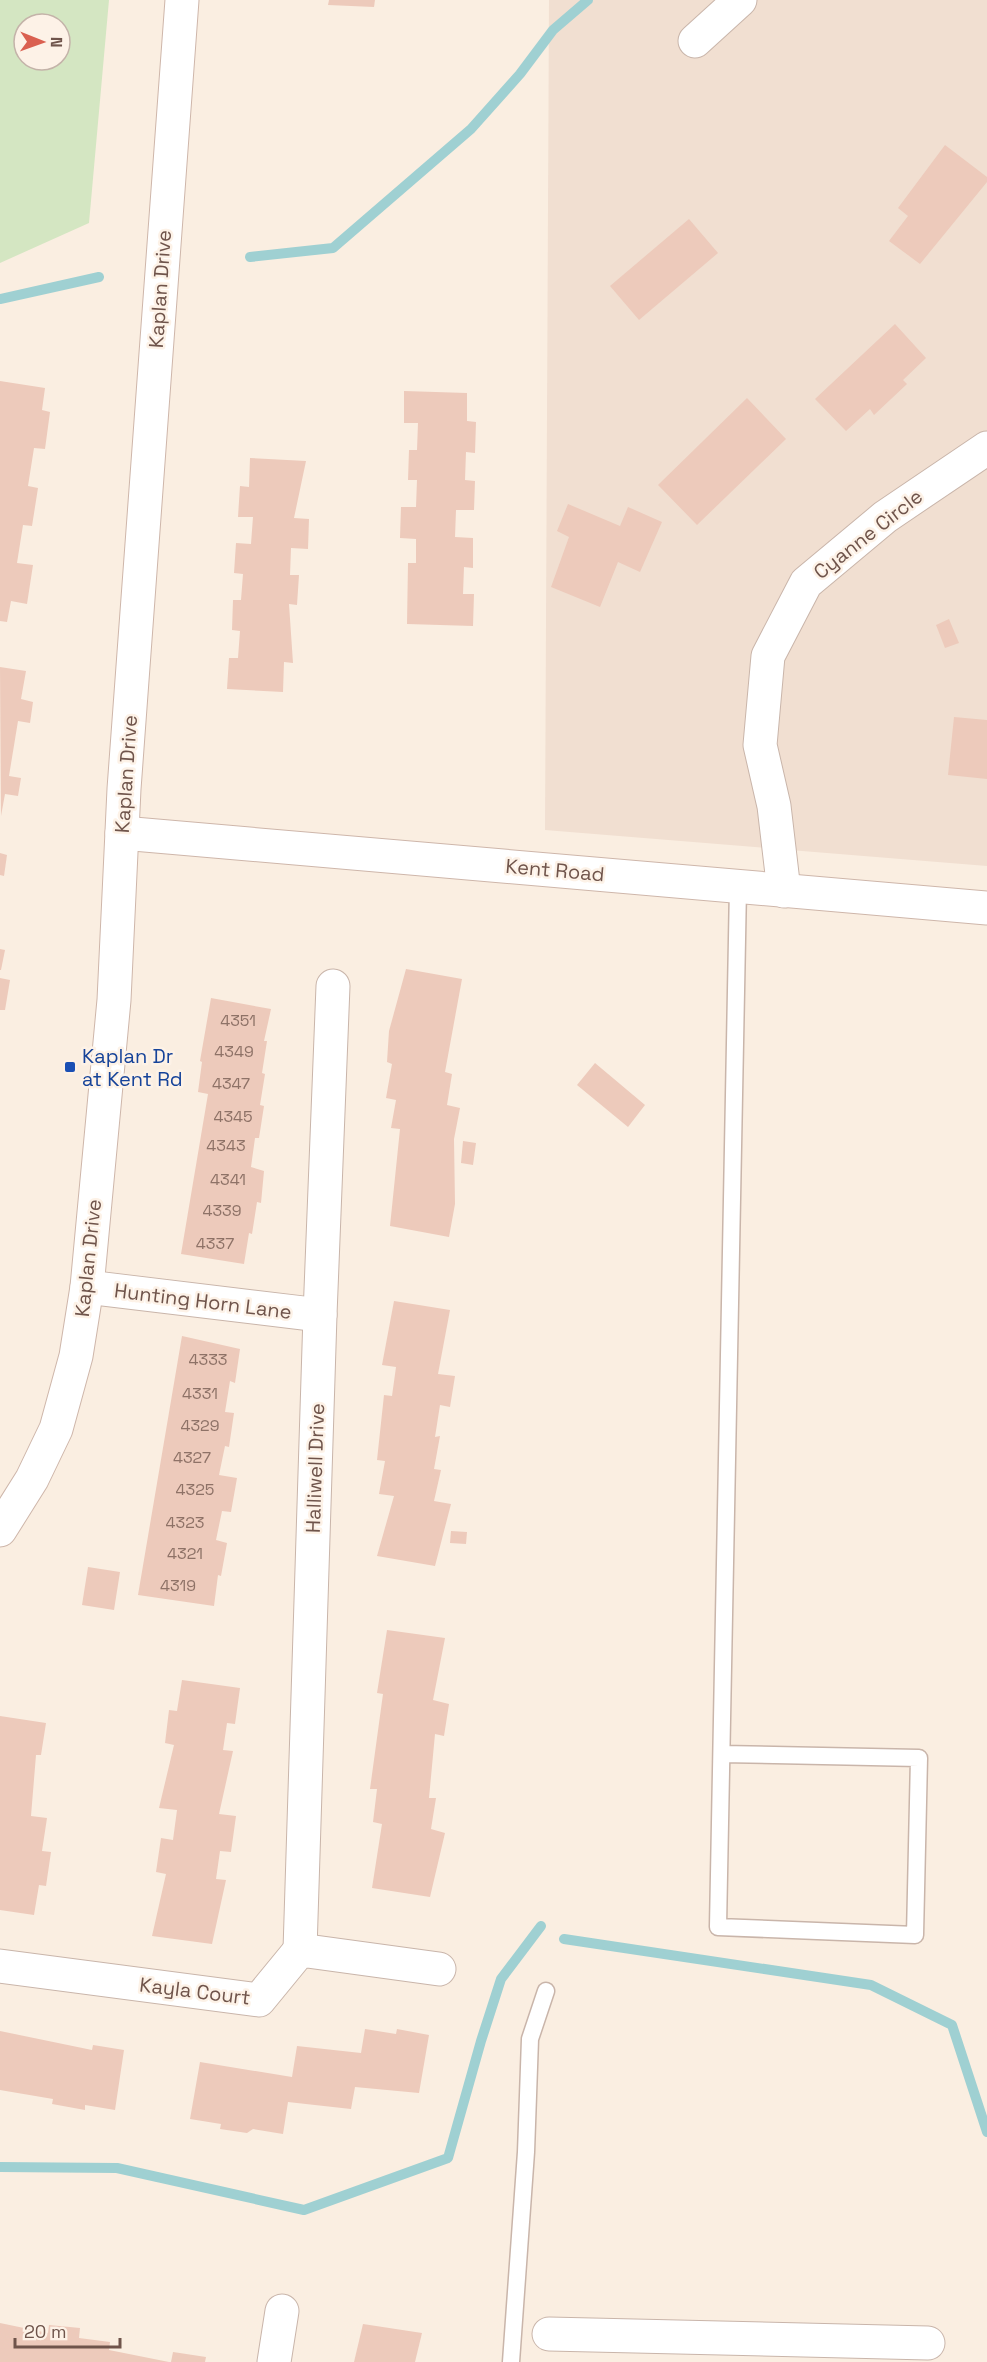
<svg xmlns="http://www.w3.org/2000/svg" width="987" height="2362" font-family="'Space Grotesk',sans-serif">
	<rect width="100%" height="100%" fill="#faeee1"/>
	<path fill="#f1dfd1" d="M549,0H987V866L545,830Z"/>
	<path fill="#d4e6c2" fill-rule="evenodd" d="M0,0H109L89,223L0,263ZM24,24H60V60H24Z"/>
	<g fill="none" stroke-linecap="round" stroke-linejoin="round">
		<g stroke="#9fd0d2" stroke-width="10">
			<path d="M250,257L333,248L471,129L520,74L553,30L588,0"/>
			<path d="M0,299L99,277"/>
			<path d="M564,1939L871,1985L952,2025L987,2132"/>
			<path d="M0,2167L117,2168L304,2210L448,2158L481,2041L501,1979L541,1926"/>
		</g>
	</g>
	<g fill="#edcabb">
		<path d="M329,0H375L374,7L328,5Z"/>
		<path d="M945,145L987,177V182L920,264L889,241L908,216L898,208Z"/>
		<path d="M689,219L718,253L639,320L610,286Z"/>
		<path d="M895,324L926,358L903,380L907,384L874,415L870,409L846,431L815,399Z"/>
		<path d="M0,381L45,388L42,410L50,412L45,449L34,448L28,486L38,488L32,526L23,525L17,563L33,565L27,604L11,601L7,622L0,621Z"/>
		<path d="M404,391L467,393V421L476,422L475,453L466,452L465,480L475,481L474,510H456L455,537L473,538V568L464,567L463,594H474L473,626L407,624L408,563H416V539L400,538L401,507H416L417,480H408L409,450H417L418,423H404Z"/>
		<path d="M747,398L786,439L697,525L658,485Z"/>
		<path d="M250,458L306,461L294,518L309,519L308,549L291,548L290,575H299L297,605L289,604L293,663L284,662L283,692L227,689L229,658H238L240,631L232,630L233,600H241L243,574L234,573L236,543L251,544L253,517H238L240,486L249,487Z"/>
		<path d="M568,504L620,526L628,507L662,522L640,572L618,562L600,607L551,587L569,537L557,531Z"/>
		<path d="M949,619L959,643L945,648L936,625Z"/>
		<path d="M0,667L26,671L21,699L33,702L30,723L18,721L9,776L21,778L18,796L5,794L1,816Z"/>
		<path d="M954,717L987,720V779L948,775Z"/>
		<path d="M0,853L7,855L4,876L0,875Z"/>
		<path d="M0,949L5,950L1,970H0Z"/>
		<path d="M406,969L462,979L445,1072L452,1074L447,1105L460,1108L454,1139L455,1204L449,1237L390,1226L400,1129L391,1128L396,1100L386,1098L392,1064L387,1062L389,1031Z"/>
		<path d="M0,978L10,980L5,1010H0Z"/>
		<path d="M211,998L271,1009L264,1041H267L262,1073L265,1074L260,1105L264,1106L259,1138H255L251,1167L264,1171L261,1203L257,1202L252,1234L249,1233L244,1264L181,1254L208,1094L198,1092L202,1062L200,1061Z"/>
		<path d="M595,1063L645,1105L628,1127L577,1085Z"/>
		<path d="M463,1141L476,1143L473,1165L461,1163Z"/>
		<path d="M394,1301L450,1310L438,1374L455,1376L450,1407L440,1405L435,1437L440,1436L434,1469L441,1470L434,1501L451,1504L435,1566L377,1556L394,1496L379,1494L385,1461L377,1460L384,1395L392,1396L396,1367L382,1365Z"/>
		<path d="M182,1336L240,1349L235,1383L230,1381L225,1412L234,1413L229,1447L225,1446L219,1475L237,1478L231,1512L222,1511L216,1540L227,1543L221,1576L218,1575L214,1606L138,1595Z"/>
		<path d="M451,1531L467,1532L466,1544L450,1543Z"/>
		<path d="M88,1567L120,1572L114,1610L82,1605Z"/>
		<path d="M387,1630L445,1638L433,1700L449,1704L444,1736L435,1734L429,1798H436L431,1829L445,1833L430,1897L372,1888L382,1824L373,1822L377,1789H370L383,1694L377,1693Z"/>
		<path d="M182,1680L240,1688L235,1724L227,1723L223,1750L233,1751L219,1814L236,1816L231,1852L220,1851L216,1879L226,1880L212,1944L152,1936L166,1874L156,1872L161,1838L173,1840L177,1810L159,1808L174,1745L165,1743L169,1710L177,1711Z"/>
		<path d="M0,1716L46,1723L41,1755H36L31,1816L47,1818L42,1851L51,1852L46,1886L39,1885L34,1915L0,1910Z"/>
		<path d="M365,2029L396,2034L397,2029L429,2035L419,2093L355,2087L351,2109L288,2102L283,2134L253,2129L247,2133L220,2129L221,2124L190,2119L200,2062L292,2077L297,2046L361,2053Z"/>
		<path d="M0,2031L92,2050L93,2045L124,2050L115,2110L85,2105V2110L52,2104L53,2099L0,2090Z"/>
		<path d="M0,2323L48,2333L49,2325L80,2328L79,2338L110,2342L109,2350L169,2362H0Z"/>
		<path d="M363,2324L422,2333L415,2362H354Z"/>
		<path d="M173,2352L206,2357L205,2362H171Z"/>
	</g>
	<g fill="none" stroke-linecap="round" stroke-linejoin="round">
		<g stroke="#c9b5aa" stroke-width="19">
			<g id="lane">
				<path d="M722,1754L919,1758L915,1935L718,1927L738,887"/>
				<path d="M511,2362L526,2152L530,2039L546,1991"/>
			</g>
		</g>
		<g stroke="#c9b5aa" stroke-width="35">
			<g id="street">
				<path d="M695,41L740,0"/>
				<path d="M784,891L774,806L760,745L768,656L806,583L885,517L987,448"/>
				<path d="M87,1287L320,1315"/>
				<path d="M300,1950L320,1315L333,986"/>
				<path d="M0,1966L259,2000L300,1950L439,1969"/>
				<path d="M549,2334L928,2343"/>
				<path d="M274,2362L282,2311"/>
			</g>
		</g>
		<g stroke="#ceb6aa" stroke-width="35">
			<g id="secondary">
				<path d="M122,833L987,908"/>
				<path d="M0,1530L32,1479L56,1429L76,1356L87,1287L114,1000L124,789L182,0"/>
			</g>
		</g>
		<use href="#lane" stroke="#fff" stroke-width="16"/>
		<use href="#street" stroke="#fff" stroke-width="33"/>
		<use href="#secondary" stroke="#fff" stroke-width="33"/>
	</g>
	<rect fill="#1a4fb4" stroke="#fdf2e7" stroke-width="2" x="64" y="1061" width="12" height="12" rx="3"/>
	<g text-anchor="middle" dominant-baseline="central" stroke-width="5" stroke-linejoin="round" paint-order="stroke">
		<g font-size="16" fill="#8e7267">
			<text x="238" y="1020">4351</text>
			<text x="234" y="1051">4349</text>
			<text x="231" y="1083">4347</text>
			<text x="233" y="1116">4345</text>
			<text x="226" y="1145">4343</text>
			<text x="228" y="1179">4341</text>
			<text x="222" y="1210">4339</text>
			<text x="215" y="1243">4337</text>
			<text x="208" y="1359">4333</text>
			<text x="200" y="1393">4331</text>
			<text x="200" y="1425">4329</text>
			<text x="192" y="1457">4327</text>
			<text x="195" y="1489">4325</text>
			<text x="185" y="1522">4323</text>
			<text x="185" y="1553">4321</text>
			<text x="178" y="1585">4319</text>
		</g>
		<g font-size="20" fill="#6f544b" stroke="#fdf2e7">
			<text transform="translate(160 289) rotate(-86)">Kaplan Drive</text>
			<text transform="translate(868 534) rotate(-38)">Cyanne Circle</text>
			<text transform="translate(126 774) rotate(-86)">Kaplan Drive</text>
			<text transform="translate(555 870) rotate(5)">Kent Road</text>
			<text transform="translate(88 1258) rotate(-84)">Kaplan Drive</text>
			<text transform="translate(203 1301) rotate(7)">Hunting Horn Lane</text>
			<text transform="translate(315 1468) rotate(-88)">Halliwell Drive</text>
			<text transform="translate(195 1991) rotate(7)">Kayla Court</text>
		</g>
		<g font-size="20" fill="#164399" stroke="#fdf2e7" text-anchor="start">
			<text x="82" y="1056">Kaplan Dr<tspan x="82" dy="23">at Kent Rd</tspan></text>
		</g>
	</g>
	<g transform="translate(42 42) rotate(91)"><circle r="28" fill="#fdf2e7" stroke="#c4b3a9" stroke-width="1.5"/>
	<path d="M0-4.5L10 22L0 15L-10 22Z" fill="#da6050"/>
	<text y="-9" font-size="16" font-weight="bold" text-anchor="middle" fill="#6f544b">N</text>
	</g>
	<path d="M15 2338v9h105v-9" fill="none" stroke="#6f544b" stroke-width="3"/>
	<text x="24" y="2338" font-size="18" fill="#6f544b" stroke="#fdf2e7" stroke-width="4.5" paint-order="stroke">20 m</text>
</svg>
